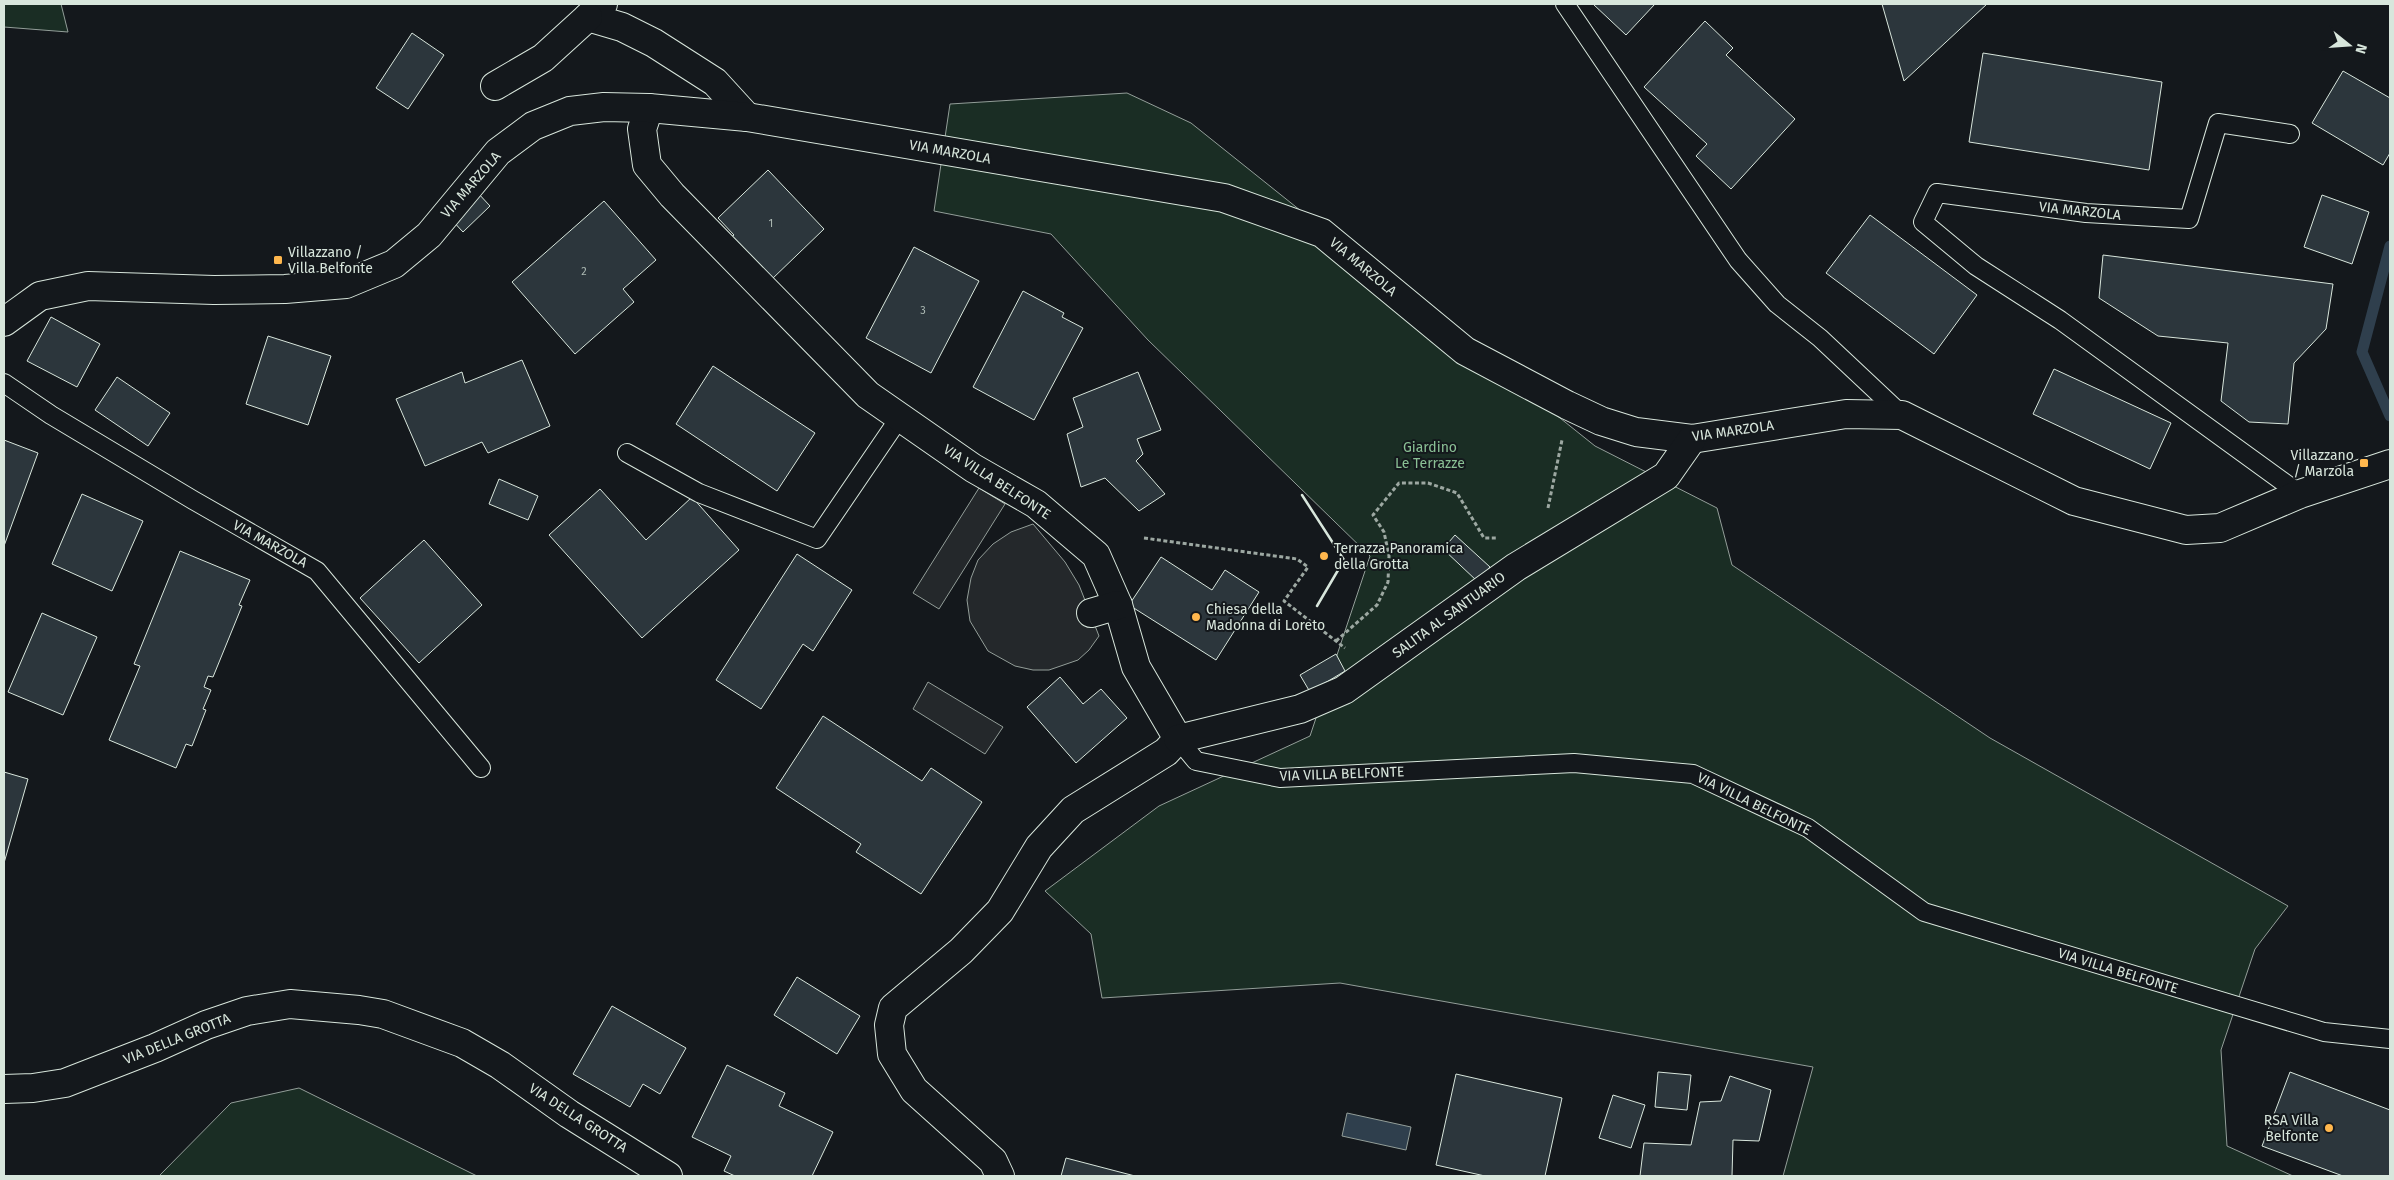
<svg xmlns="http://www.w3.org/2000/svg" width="2394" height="1180" font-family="'Fira Sans',sans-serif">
	<rect width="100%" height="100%" fill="#14181c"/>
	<g fill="#1a2d24" stroke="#939e99">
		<path d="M4,4H61L68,32L4,27Z"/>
		<path d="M1127,93L1191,123L1595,446L1717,508L1732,565L1990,738L2288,906L2255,949L2221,1050L2227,1146L2293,1176H1783L1813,1067L1340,983L1102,998L1091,934L1045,891L1159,806L1310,736L1370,556L1148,340L1051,234L934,211L950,104Z"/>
		<path d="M299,1088L477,1176H159L231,1103Z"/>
	</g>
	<g fill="#24282b" stroke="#939e99">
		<path d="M979,488L1005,504L939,609L913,593Z"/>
		<path d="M1033,524L1065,562L1079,585L1099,636L1089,650L1078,660L1049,670H1033L1015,666L988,651L970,621L967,600L971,578L978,560L993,544L1011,532Z"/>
		<path d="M928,682L1003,727L985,754L913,709Z"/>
	</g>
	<path fill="#2f3f4d" stroke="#939e99" d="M1347,1113L1411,1127L1406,1150L1342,1136Z"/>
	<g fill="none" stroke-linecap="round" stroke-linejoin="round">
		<path stroke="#2f3f4d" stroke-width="11" d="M2390,246L2362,352L2390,416"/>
	</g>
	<g fill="#2c363c" stroke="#d8e6dc">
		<path d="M1593,4H1655L1626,35Z"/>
		<path d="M1882,4H1987L1904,81Z"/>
		<path d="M1705,21L1733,48L1726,55L1795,119L1731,189L1696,156L1707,144L1644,87Z"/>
		<path d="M412,33L444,55L408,109L376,88Z"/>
		<path d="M1983,53L2162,82L2149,170L1969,142Z"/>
		<path d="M2343,71L2390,98V153L2383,165L2312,123Z"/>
		<path d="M768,170L824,229L771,280L730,238L734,235L718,218Z"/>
		<path d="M477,192L490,206L463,232L450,218Z"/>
		<path d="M2322,195L2369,212L2352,264L2304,247Z"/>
		<path d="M604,201L656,260L623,289L634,302L575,354L512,282Z"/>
		<path d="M1870,215L1977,295L1934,354L1826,273Z"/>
		<path d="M914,247L979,281L931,373L866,338Z"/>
		<path d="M2103,255L2333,284L2326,329L2294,363L2288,424L2249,422L2221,401L2228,343L2158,336L2099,298Z"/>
		<path d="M1023,291L1064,313L1062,317L1083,328L1034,420L973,387Z"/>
		<path d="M51,317L100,344L77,387L27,361Z"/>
		<path d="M268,336L331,356L308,425L246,404Z"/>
		<path d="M522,360L550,426L488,453L482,442L425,466L396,399L462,372L465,383Z"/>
		<path d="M713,366L815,433L777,491L676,424Z"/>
		<path d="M2054,369L2171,423L2150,469L2033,414Z"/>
		<path d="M1138,372L1161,430L1137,439L1143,454L1136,461L1165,494L1139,511L1105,478L1081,487L1067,434L1083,427L1073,398Z"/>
		<path d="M117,377L170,413L148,446L95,410Z"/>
		<path d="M4,440L38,453L4,546Z"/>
		<path d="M499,479L538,496L528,520L489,504Z"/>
		<path d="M600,489L646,540L692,497L739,550L642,638L549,535Z"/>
		<path d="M82,494L143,521L112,591L52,564Z"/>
		<path d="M1455,535L1490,567L1477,581L1443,549Z"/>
		<path d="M424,540L482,605L419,663L360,598Z"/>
		<path d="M180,551L250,580L239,605L242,606L213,677L208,676L204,687L211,690L203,709L206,710L192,746L186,744L176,768L109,740L140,666L134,664Z"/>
		<path d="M797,554L852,590L813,651L803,644L761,709L716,680Z"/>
		<path d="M1161,557L1212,590L1225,570L1259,592L1216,660L1129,605Z"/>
		<path d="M42,613L97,637L63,715L8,692Z"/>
		<path d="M1336,654L1345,671L1310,692L1300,675Z"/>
		<path d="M1060,677L1083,704L1101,689L1127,718L1076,763L1027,707Z"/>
		<path d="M823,716L922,781L931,768L982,802L921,894L856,852L861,844L776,788Z"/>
		<path d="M4,772L28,779L4,863Z"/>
		<path d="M797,977L860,1016L837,1054L774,1015Z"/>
		<path d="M612,1006L686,1048L660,1094L643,1084L630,1107L573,1074Z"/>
		<path d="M727,1065L785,1093L779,1106L833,1132L812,1176H735L724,1171L731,1156L692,1137Z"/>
		<path d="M1658,1072L1691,1075L1687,1110L1655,1107Z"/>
		<path d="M2290,1072L2390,1110V1176H2343L2262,1146Z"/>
		<path d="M1456,1074L1562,1098L1545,1176H1485L1436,1165Z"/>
		<path d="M1730,1076L1771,1090L1759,1141L1733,1140L1732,1176H1640L1644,1143L1691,1145L1700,1102L1721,1101Z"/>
		<path d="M1613,1095L1645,1105L1631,1148L1599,1138Z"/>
		<path d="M1066,1158L1135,1176H1061Z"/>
	</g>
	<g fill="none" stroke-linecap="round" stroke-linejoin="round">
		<g stroke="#d8e6dc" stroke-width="20">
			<g id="lane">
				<path d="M1565,4L1738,260L1777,304L1820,338L1902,415"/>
				<path d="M2290,134L2218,123L2189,219L2086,213L1937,193L1923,222L1976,266L2060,320L2300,494"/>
				<path d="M4,383L51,415L193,500L317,571L481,768"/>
				<path d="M627,453L699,493L817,539L900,417"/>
				<path d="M1178,739L1196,761L1280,778L1574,763L1693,774L1808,828L1924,912L2324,1032L2390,1039"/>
			</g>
		</g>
		<g stroke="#d8e6dc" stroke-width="30">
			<g id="street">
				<path d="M603,4L588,17L622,27L654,43L715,82L747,117"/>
				<path d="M495,86L543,58L588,17"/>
				<path d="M649,108L642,129L647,165L672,195L868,395L973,468L1036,504L1096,555L1118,605L1136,667L1178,739L1166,752L1073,810L1039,847L1000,911L961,951L893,1008L889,1025L892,1054L914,1090L993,1161L1000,1176"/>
				<path d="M4,322L40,296L88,286L214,290L285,289L346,284L394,264L429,235L498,152L533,126L570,111L604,107L649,108L747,117L1224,198L1322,233L1465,351L1567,405L1601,421L1636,432L1692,439L1846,414L1902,415L2074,501L2186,530L2220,528L2300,494L2390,464"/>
				<path d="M1091,613L1118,605"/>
				<path d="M1178,739L1300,709L1344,690L1516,567L1666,476L1692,439"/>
				<path d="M4,1089L33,1088L65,1083L155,1048L206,1025L247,1011L290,1004L359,1010L383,1014L462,1043L500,1065L569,1114L668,1176"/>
			</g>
		</g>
		<g stroke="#9da8a2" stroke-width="3" stroke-dasharray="4 2.5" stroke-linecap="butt">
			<path d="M1548,508L1562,440"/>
			<path d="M1144,538L1297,559L1308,567L1284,601L1345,648"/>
			<path d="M1336,641L1377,605L1388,582L1389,556L1384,532L1373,515L1399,483H1428L1457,493L1484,538H1496"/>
		</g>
		<use href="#lane" stroke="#14181c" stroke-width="18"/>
		<use href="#street" stroke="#14181c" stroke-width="28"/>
		<path stroke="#d8e6dc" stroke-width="2.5" d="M1302,495L1344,560L1317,606"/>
	</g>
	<g fill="#ffb74d" stroke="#14181c" stroke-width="2">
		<rect x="273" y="255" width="10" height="10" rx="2.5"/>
		<rect x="2359" y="458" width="10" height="10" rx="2.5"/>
		<circle cx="1324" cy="556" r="5"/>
		<circle cx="1196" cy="617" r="5"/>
		<circle cx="2329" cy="1128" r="5"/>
	</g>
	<g text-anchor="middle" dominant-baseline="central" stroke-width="4" stroke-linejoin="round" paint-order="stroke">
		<g font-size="11" fill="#adbab4">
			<text x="771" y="223">1</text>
			<text x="584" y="271">2</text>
			<text x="923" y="310">3</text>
		</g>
		<g font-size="14" fill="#d8e6dc" stroke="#14181c">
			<text transform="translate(950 152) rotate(10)">VIA MARZOLA</text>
			<text transform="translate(471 185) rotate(-49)">VIA MARZOLA</text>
			<text transform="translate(2080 211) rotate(6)">VIA MARZOLA</text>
			<text transform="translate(1363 267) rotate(40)">VIA MARZOLA</text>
			<text transform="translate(1733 431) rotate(-8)">VIA MARZOLA</text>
			<text transform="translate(997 482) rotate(33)">VIA VILLA BELFONTE</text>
			<text transform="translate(270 544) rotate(29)">VIA MARZOLA</text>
			<text transform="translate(1449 615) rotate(-36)">SALITA AL SANTUARIO</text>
			<text transform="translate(1342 774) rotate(-2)">VIA VILLA BELFONTE</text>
			<text transform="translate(1754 804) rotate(26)">VIA VILLA BELFONTE</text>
			<text transform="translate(2118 971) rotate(17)">VIA VILLA BELFONTE</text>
			<text transform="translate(177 1039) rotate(-22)">VIA DELLA GROTTA</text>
			<text transform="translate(578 1118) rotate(33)">VIA DELLA GROTTA</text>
		</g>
		<g font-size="14" fill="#d8e6dc" stroke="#14181c" text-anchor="start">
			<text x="288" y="252">Villazzano /<tspan x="288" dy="16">Villa Belfonte</tspan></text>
			<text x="2354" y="455" text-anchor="end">Villazzano<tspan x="2354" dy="16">/ Marzola</tspan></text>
			<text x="1334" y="548">Terrazza Panoramica<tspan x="1334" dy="16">della Grotta</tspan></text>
			<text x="1206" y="609">Chiesa della<tspan x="1206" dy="16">Madonna di Loreto</tspan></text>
			<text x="2319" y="1120" text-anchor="end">RSA Villa<tspan x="2319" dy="16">Belfonte</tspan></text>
		</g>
		<g font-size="14" fill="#8ac095" stroke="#14181c">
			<text x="1430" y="447">Giardino<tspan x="1430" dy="16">Le Terrazze</tspan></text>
		</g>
	</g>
	<rect width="2394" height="1180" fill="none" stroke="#d8e6dc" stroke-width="10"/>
	<g transform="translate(2349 45) rotate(107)" stroke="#14181c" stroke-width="4" paint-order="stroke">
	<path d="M0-4L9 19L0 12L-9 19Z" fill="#d8e6dc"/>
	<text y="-8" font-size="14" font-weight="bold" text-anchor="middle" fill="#d8e6dc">N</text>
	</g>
</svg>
